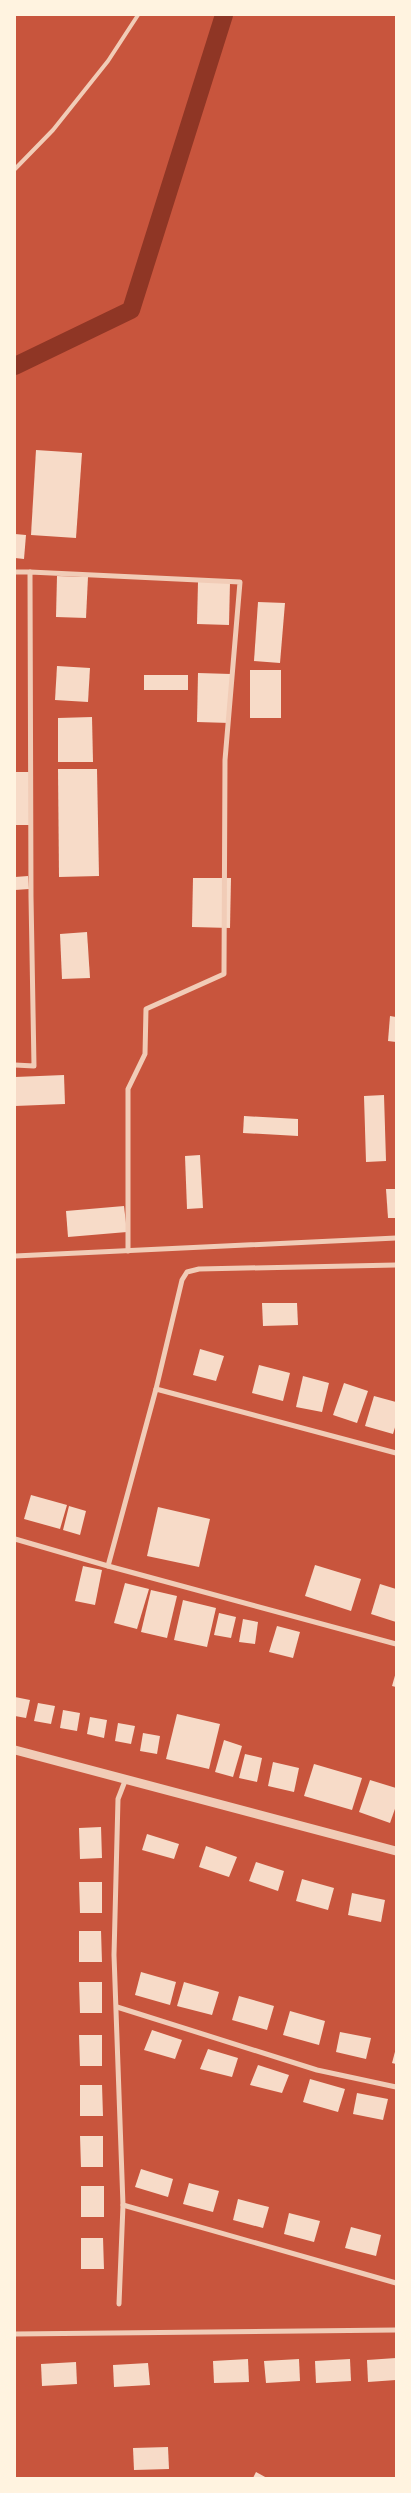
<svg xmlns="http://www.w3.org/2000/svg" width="411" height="2493" font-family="Montserrat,sans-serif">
	<rect width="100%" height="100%" fill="#c8553d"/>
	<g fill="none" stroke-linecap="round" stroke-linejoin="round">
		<path stroke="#8f3625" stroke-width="18" d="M15,366L131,310L224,15"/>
	</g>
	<g fill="#f7dbc8">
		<path d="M36,450L82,453L76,538L31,535Z"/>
		<path d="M15,534L26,535L24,559L15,558Z"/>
		<path d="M57,576L88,577L86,618L56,617Z"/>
		<path d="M198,582H230L229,625L197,624Z"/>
		<path d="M258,602L285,603L280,663L254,661Z"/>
		<path d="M57,666L90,668L88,702L55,700Z"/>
		<rect x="250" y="670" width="31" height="48"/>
		<path d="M198,673L231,674L230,723L197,722Z"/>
		<rect x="144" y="675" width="44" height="15"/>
		<path d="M92,717L93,762H58V718Z"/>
		<path d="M58,769H97L99,876L59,877Z"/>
		<path d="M15,772H31L30,825H15Z"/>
		<path d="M28,876L29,889L15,890V877Z"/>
		<path d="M193,878H231L230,928L192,927Z"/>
		<path d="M87,932L90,978L62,979L60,934Z"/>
		<path d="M390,1016L396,1017V1042L388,1041Z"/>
		<path d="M64,1075L65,1104L15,1106V1077Z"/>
		<path d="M384,1095L386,1161L366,1162L364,1096Z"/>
		<path d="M244,1116L298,1119V1136L243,1133Z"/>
		<path d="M200,1155L203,1208L187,1209L185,1156Z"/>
		<path d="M386,1189H396V1218H388Z"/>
		<path d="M124,1206L127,1232L68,1237L66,1211Z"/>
		<path d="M262,1303H297L298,1325L263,1326Z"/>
		<path d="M200,1349L224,1356L216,1381L193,1375Z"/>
		<path d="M259,1365L290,1373L283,1401L252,1393Z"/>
		<path d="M303,1376L329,1383L322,1412L296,1407Z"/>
		<path d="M344,1383L368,1391L357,1423L333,1415Z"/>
		<path d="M374,1396L396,1402V1424L393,1434L365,1426Z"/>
		<path d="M31,1495L67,1505L60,1529L24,1519Z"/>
		<path d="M69,1506L86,1511L80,1535L63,1530Z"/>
		<path d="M158,1507L210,1519L199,1567L147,1556Z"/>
		<path d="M315,1565L361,1579L351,1611L305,1596Z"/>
		<path d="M83,1566L102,1570L95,1605L75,1601Z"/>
		<path d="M125,1583L149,1589L137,1629L114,1623Z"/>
		<path d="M380,1584L396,1589V1622L371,1614Z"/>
		<path d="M151,1590L177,1596L167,1638L141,1632Z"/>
		<path d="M183,1600L216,1608L207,1647L174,1640Z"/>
		<path d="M219,1613L236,1617L231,1638L214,1635Z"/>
		<path d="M243,1619L258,1622L255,1644L239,1642Z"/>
		<path d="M277,1626L300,1632L293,1658L269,1652Z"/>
		<path d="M396,1672V1687L392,1686Z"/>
		<path d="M15,1697L30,1700L26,1718L15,1716Z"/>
		<path d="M38,1703L55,1706L51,1724L34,1721Z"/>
		<path d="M63,1710L80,1713L77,1731L60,1728Z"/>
		<path d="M177,1714L220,1724L209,1769L166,1759Z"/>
		<path d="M90,1717L107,1720L104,1738L87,1734Z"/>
		<path d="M118,1723L135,1726L131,1744L115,1741Z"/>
		<path d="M143,1733L160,1736L157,1754L140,1751Z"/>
		<path d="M224,1740L242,1746L233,1777L215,1772Z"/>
		<path d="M245,1754L262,1758L257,1782L239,1778Z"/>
		<path d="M273,1762L299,1768L294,1792L268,1786Z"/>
		<path d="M314,1764L362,1778L352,1810L304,1796Z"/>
		<path d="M370,1780L396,1788V1806L390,1823L359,1812Z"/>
		<path d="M101,1827L102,1858L80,1859L79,1828Z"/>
		<path d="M147,1834L179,1844L174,1859L142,1850Z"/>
		<path d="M206,1846L237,1857L229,1877L199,1867Z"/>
		<path d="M256,1862L284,1871L278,1891L249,1881Z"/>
		<path d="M302,1879L334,1888L328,1910L296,1901Z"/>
		<path d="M79,1882H102V1913H80Z"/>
		<path d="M352,1893L385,1900L381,1922L348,1915Z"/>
		<path d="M79,1931H101L102,1962H79Z"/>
		<path d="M141,1972L176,1982L170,2005L135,1995Z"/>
		<path d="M79,1982H102V2013H80Z"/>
		<path d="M184,1982L219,1992L212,2015L177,2006Z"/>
		<path d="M239,1996L274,2006L267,2030L232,2020Z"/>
		<path d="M290,2011L325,2021L319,2045L283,2035Z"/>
		<path d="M152,2030L182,2040L175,2059L144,2050Z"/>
		<path d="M340,2032L371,2038L366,2059L336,2052Z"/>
		<path d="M79,2035H102V2066H80Z"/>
		<path d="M396,2048V2064L392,2063Z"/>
		<path d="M208,2049L238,2058L232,2077L200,2069Z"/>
		<path d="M258,2065L289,2075L282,2093L250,2085Z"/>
		<path d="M310,2079L345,2089L338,2112L303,2102Z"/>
		<path d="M80,2085H102L103,2116H80Z"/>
		<path d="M357,2093L388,2099L383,2120L353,2114Z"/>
		<path d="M80,2136H103V2167H81Z"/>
		<path d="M141,2169L173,2179L168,2197L135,2187Z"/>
		<path d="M189,2183L219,2191L213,2212L183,2204Z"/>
		<rect x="81" y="2186" width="23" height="31"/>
		<path d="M238,2199L269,2207L263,2228L233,2220Z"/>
		<path d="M289,2213L320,2221L314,2242L284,2234Z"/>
		<path d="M351,2227L381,2235L376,2256L345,2248Z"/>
		<path d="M81,2238H103L104,2269H81Z"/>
		<path d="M396,2358V2380L368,2382L367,2360Z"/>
		<path d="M248,2359L249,2382L214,2383L213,2361Z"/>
		<path d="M299,2359L300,2381L266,2383L264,2361Z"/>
		<path d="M350,2359L351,2381L316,2383L315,2361Z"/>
		<path d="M76,2362L77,2384L42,2386L41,2364Z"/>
		<path d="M148,2363L150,2385L114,2387L113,2365Z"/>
		<path d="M168,2447L169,2469L134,2470L133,2448Z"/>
		<path d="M256,2472L267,2478H253Z"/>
	</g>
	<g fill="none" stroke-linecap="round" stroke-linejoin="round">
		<path stroke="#f1ccb7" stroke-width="4" d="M15,169L53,130L108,61L138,15"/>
		<g stroke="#f1ccb7" stroke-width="5">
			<path d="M15,572H30"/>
			<path d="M15,1065L34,1066L31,897L30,572L240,582L225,760L224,974L146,1009L145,1054L128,1089V1251"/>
			<path d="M15,1256L396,1238"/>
			<path d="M156,1389L182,1280L187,1272L199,1269L396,1265"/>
			<path d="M15,1539L108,1566L396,1644"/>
			<path d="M108,1566L156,1389L396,1453"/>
			<path d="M117,2007L317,2070L396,2087"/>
			<path d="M123,2205L396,2283"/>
			<path d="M119,2304L123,2205L114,1955L118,1799L125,1781"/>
			<path d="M15,2334L396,2330"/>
		</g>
		<path stroke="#f1ccb7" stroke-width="9" d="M15,1750L396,1851"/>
	</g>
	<rect width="411" height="2493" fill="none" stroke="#fff3e0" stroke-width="32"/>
</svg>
